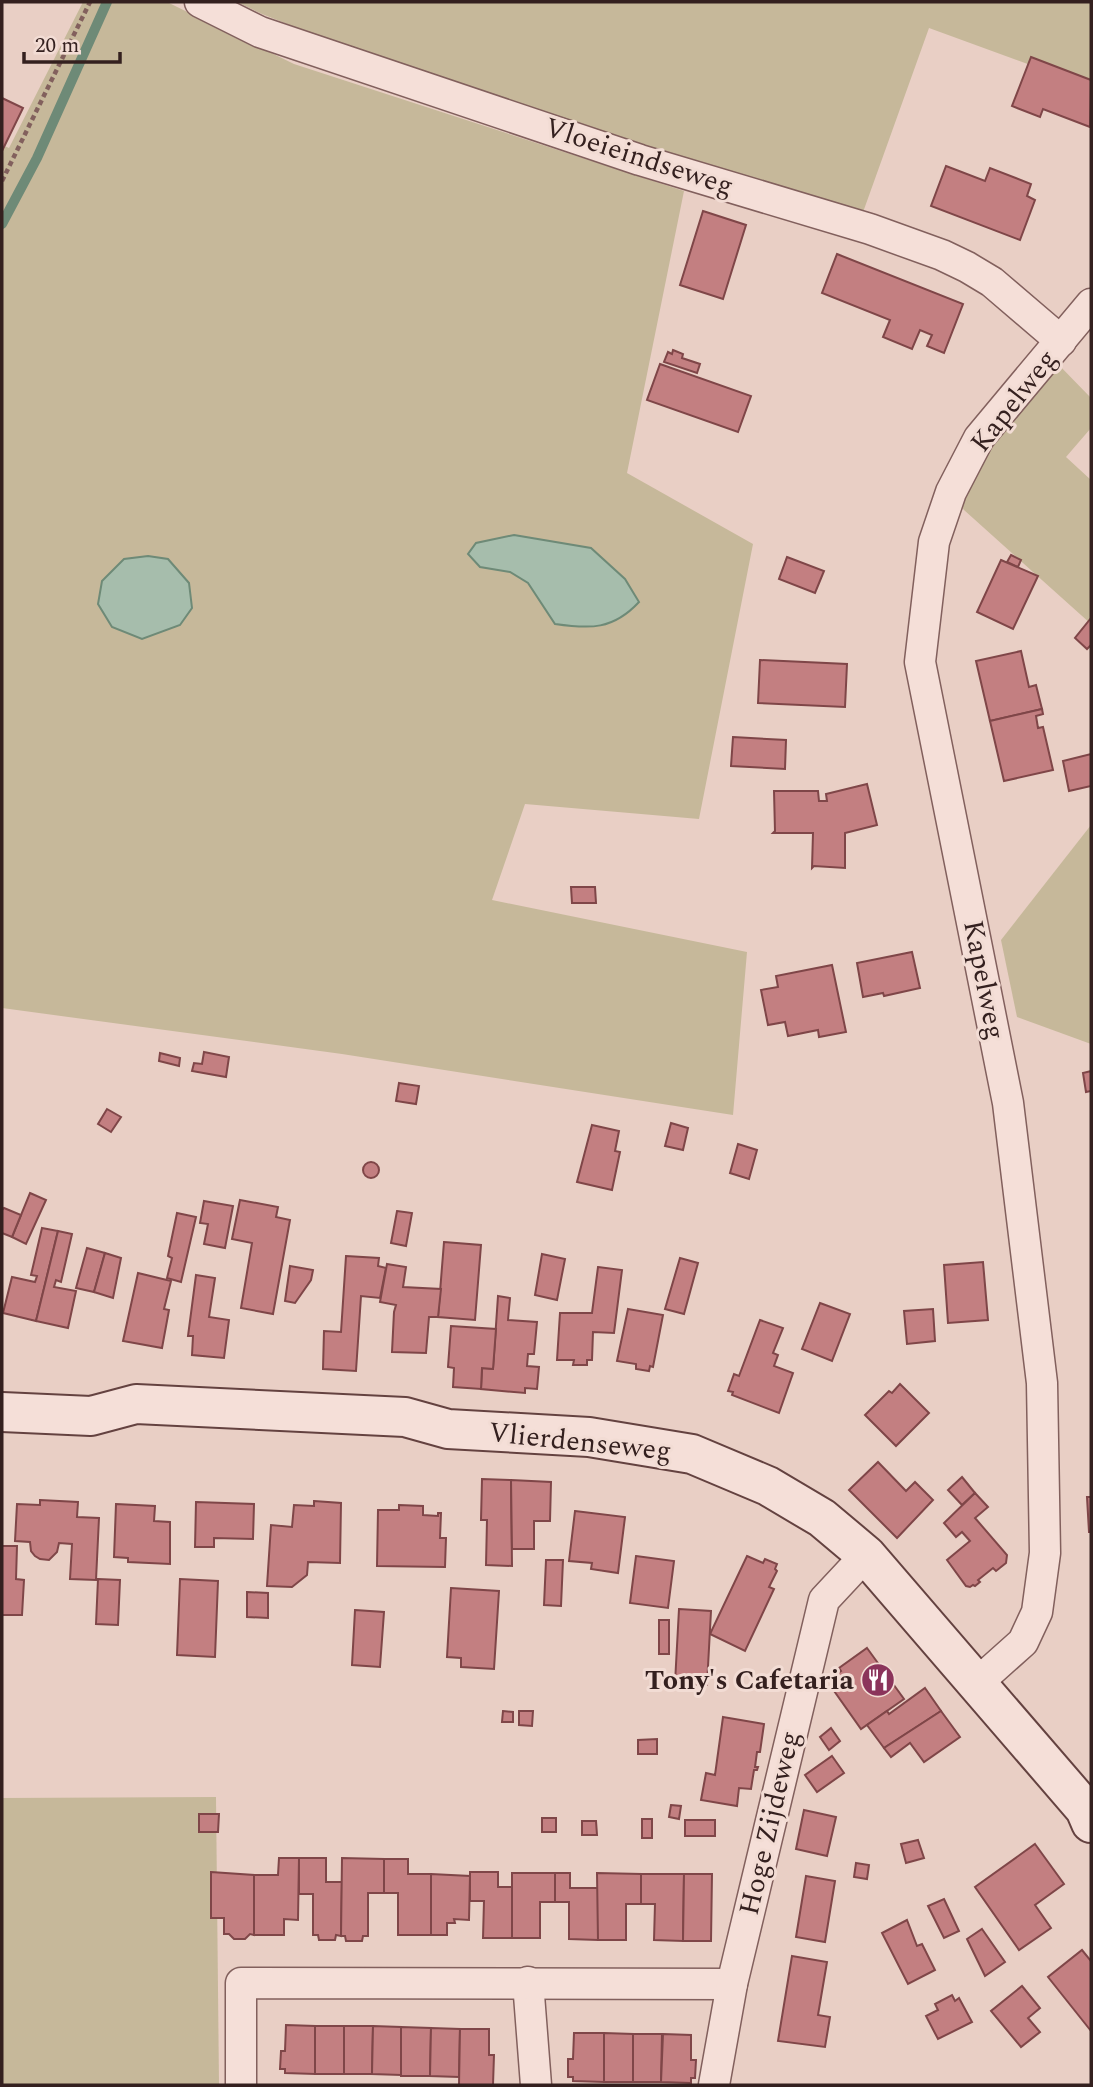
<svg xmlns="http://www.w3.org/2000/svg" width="1093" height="2087" font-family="Spectral,serif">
	<rect width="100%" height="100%" fill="#e9cfc5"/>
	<g fill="#c6b89a">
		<path d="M83,2H167L294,64L684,191L627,473L753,544L699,819L525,804L492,900L747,952L733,1115L342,1054L2,1008V145L9,148Z"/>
		<path d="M237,2H1091V87L929,28L862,215L393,66L262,14Z"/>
		<path d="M1056,362L1091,398V428L1066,457L1091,480V624L964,510L960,504C976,455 1023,402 1056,362Z"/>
		<path d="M1091,825V1044L1017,1017L1001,940Z"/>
		<path d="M216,1797L219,2085H2V1798Z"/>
	</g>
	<g fill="#a6bdac" stroke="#6e8a77" stroke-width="2">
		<path d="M514,535L591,548L625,579L639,602C613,630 590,629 555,624L528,583L510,572L480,567L468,554L476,543Z"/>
		<path d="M148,556L168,559L189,583L192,608L180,625L142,639L112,627L98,604L102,581L124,559Z"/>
	</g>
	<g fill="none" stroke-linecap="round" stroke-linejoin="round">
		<path stroke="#6e8a77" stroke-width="10" d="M2,224L37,158L107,2"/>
	</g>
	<g fill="#c37f81" stroke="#7f4648" stroke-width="2">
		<path d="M1031,57L1091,80L1090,127L1043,109L1040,117L1012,106Z"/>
		<path d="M2,98L23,108L2,151Z"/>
		<path d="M946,166L985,181L990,168L1031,184L1027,196L1035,200L1020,240L931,206Z"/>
		<path d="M703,211L746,225L723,299L680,285Z"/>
		<path d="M837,254L963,304L944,353L927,346L932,335L920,330L912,349L883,337L890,320L822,293Z"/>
		<path d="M673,350L683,354L682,358L700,364L697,373L664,362L668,352L672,354Z"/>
		<path d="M660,364L751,396L738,432L647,400Z"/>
		<path d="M1011,555L1021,560L1018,567L1007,562Z"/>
		<path d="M787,557L824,571L815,593L779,579Z"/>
		<path d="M1001,560L1038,576L1013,629L977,612Z"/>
		<path d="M1091,618V645L1087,649L1075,638Z"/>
		<path d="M1021,651L1029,687L1036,685L1042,709L990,721L976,661Z"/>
		<path d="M760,660L847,664L845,707L758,703Z"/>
		<path d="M1042,709L1043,714L1036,716L1038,728L1043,727L1053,770L1004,781L990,721Z"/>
		<path d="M733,737L786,740L785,769L731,766Z"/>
		<path d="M1091,754V786L1069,791L1063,761Z"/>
		<path d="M867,784L877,825L845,833V868L814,866L812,868L813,833H773L775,831L774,791H818L819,801H827L826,794Z"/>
		<path d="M571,887H595L596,903H572Z"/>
		<path d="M912,952L920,988L884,996L883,993L863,997L857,963Z"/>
		<path d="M832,965L846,1032L819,1037L818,1030L788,1036L785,1022L768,1025L761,990L778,987L776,976Z"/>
		<path d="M204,1052L229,1057L226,1077L192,1071L194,1063L202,1064Z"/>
		<path d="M160,1053L180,1058L179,1066L159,1061Z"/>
		<path d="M1091,1071V1091L1086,1092L1083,1073Z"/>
		<path d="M399,1083L419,1086L416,1104L396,1101Z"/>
		<path d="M107,1109L121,1117L111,1132L98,1124Z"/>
		<path d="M671,1123L688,1128L683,1150L665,1146Z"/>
		<path d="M592,1125L619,1131L615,1151L620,1152L612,1190L577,1182Z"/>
		<path d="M738,1144L757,1150L749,1179L730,1173Z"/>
		<circle cx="371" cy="1170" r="8"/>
		<path d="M30,1193L46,1200L26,1244L12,1237Z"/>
		<path d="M240,1200L278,1207L276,1217L290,1220L273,1314L241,1308L252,1243L232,1239Z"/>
		<path d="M204,1201L233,1206L225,1248L204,1244L208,1224L200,1223Z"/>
		<path d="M4,1208L21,1215L12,1237L2,1233V1210Z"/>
		<path d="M397,1211L412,1213L406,1246L391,1243Z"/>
		<path d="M177,1213L196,1217L181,1282L167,1278L172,1258L168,1256Z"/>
		<path d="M42,1228L58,1231L36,1321L3,1313L12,1277L35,1282L37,1276L31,1275Z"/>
		<path d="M58,1231L72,1234L61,1282L56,1280L54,1287L76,1291L68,1328L36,1321Z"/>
		<path d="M444,1242L481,1245L475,1320L438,1317Z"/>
		<path d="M87,1248L105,1253L94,1292L76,1288Z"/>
		<path d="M105,1253L121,1258L113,1298L94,1292Z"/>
		<path d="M542,1254L565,1259L557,1300L535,1295Z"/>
		<path d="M346,1256L379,1258L378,1266L386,1268L380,1298L361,1296L356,1371L323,1369L324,1331L341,1332Z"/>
		<path d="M680,1258L698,1263L684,1314L665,1309Z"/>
		<path d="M983,1262L988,1320L948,1323L944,1265Z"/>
		<path d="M387,1264L406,1267L403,1287L441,1289L438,1317H429L426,1353L392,1352L394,1312L396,1305L380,1302Z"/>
		<path d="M290,1266L313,1270L311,1280L295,1303L285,1301Z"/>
		<path d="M598,1267L622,1270L614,1333L593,1332L592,1360H587V1365H573L574,1360H557L560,1313H592Z"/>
		<path d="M138,1273L171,1281L164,1309L169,1310L162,1348L123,1341Z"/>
		<path d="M196,1275L215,1278L209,1317L229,1320L224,1358L192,1355L193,1336H188Z"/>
		<path d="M498,1296L510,1298L508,1320L537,1322L534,1354H528L527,1366L539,1367L537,1389L525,1388V1393L481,1389L482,1368L493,1369Z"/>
		<path d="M820,1303L850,1314L832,1361L802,1349Z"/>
		<path d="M628,1309L663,1315L653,1367L650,1366L649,1371L636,1369V1364L617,1361Z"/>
		<path d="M933,1309L935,1341L907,1344L904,1311Z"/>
		<path d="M760,1320L783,1328L773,1353L778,1355L774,1366L793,1373L779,1413L732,1395L733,1392L728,1391L734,1374L739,1376Z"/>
		<path d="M451,1326L496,1329L493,1369L482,1368L481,1389L453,1387L454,1368L448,1367Z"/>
		<path d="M900,1384L929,1413L896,1446L865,1415L889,1391L892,1393Z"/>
		<path d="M878,1462L906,1491L915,1482L933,1500L897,1538L849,1490Z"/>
		<path d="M962,1477L975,1493L962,1505L948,1490Z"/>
		<path d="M482,1479L511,1480L512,1566L486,1565L487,1520H481Z"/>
		<path d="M511,1480L551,1482L550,1521H534V1549H512Z"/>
		<path d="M975,1493L988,1507L975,1518L1007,1555L1006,1563L996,1571L993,1568L978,1580L980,1582L975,1586L973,1585L970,1587L966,1586L947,1560L970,1541L962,1532L956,1537L944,1523Z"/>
		<path d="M1087,1497H1091V1532H1089Z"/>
		<path d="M40,1500L78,1502L77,1517L99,1518L96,1580L70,1579L72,1544L59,1543L57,1552L49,1560L40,1559L35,1556L31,1551L30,1542L15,1541L17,1504L40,1505Z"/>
		<path d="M314,1501L341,1503L340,1563L308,1562L307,1575L292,1587L267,1586L271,1525L292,1527L294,1505L314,1506Z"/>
		<path d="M196,1502L254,1504L253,1539L214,1538V1547H195Z"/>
		<path d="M116,1504L155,1506L154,1521L170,1522V1564L128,1562V1558L114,1557Z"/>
		<path d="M399,1505L423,1506V1515L438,1516V1513H441L440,1538H446L445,1567L377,1566L378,1510H399Z"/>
		<path d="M575,1511L625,1517L618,1573L591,1569L592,1563L569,1561Z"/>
		<path d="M2,1546H17L16,1579L24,1580L22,1615H2Z"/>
		<path d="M636,1556L674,1561L668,1608L630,1603Z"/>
		<path d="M747,1556L763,1563L765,1559L777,1564L775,1569L777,1571L769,1587L774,1589L745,1651L710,1634Z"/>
		<path d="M546,1560H563L561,1606L544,1605Z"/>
		<path d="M98,1579L120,1580L118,1625L96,1624Z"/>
		<path d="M180,1579L218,1581L215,1657L177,1655Z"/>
		<path d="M451,1588L499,1591L494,1669L461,1667V1658L447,1657Z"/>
		<path d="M247,1592L268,1593V1618L247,1617Z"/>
		<path d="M679,1609L711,1611L707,1685L675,1683Z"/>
		<path d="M355,1610L384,1612L380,1667L352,1665Z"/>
		<rect x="659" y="1620" width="10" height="34"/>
		<path d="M867,1648L904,1699L861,1729L832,1688L834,1676L841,1671L839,1668Z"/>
		<path d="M925,1688L941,1711L884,1748L867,1725L887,1711L889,1714Z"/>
		<path d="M503,1711L513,1712V1722H502Z"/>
		<path d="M519,1711H533L532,1726L519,1725Z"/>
		<path d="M941,1711L960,1737L924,1762L910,1743L891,1757L884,1748Z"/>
		<path d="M723,1717L764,1724L760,1752H757L755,1767H758L757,1770H754L751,1789L739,1788L737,1806L701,1800L706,1773L715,1775Z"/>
		<path d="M831,1728L840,1741L829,1750L820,1737Z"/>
		<path d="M657,1739V1754H638V1740Z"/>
		<path d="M832,1756L844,1773L817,1792L805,1775Z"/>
		<path d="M671,1805L681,1806L679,1819L669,1817Z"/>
		<path d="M804,1810L836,1817L827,1856L796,1849Z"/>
		<path d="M199,1814H219L218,1832H199Z"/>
		<rect x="542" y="1818" width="14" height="14"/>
		<rect x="642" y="1819" width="10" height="19"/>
		<rect x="685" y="1820" width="30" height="16"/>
		<path d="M582,1821H596L597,1835H582Z"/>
		<path d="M918,1840L924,1858L906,1863L901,1844Z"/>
		<path d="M1035,1844L1064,1884L1035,1905L1051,1928L1019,1950L975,1887Z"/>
		<path d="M279,1858H299L298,1920L284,1919V1935H254V1875H278Z"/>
		<path d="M299,1858H326V1882H342L341,1936L336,1935L335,1940H319L318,1935H313V1894H299Z"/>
		<path d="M342,1858L384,1859V1893H368V1936H363L362,1941H346L345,1936H341Z"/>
		<path d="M384,1859H408V1874H431V1935H398V1893H384Z"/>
		<path d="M856,1863L869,1865L867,1879L854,1877Z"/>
		<path d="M211,1872L254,1875V1935L250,1934L245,1939H234L229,1934H224V1918H211Z"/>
		<path d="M470,1872H498V1887H512V1938H483L484,1901H470Z"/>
		<path d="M512,1873H555V1902H540V1938H512Z"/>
		<path d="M555,1873H570V1888H598V1940L569,1939V1902H555Z"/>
		<path d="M597,1873L641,1874V1904H626V1940H598Z"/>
		<path d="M431,1874L470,1876L469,1920L454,1919L455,1923H447V1935H431Z"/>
		<path d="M641,1874H684L683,1941L654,1940L655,1904H641Z"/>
		<path d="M684,1874H712L711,1941H683Z"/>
		<path d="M806,1876L835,1881L825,1942L796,1937Z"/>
		<path d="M944,1899L959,1931L944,1938L928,1906Z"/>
		<path d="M907,1920L917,1946L922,1944L935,1970L908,1984L882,1933Z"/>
		<path d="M982,1929L1005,1962L985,1976L967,1939Z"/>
		<path d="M1082,1950L1091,1961V2031L1048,1977Z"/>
		<path d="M792,1956L827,1962L818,2015L830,2017L825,2047L778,2041Z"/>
		<path d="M1022,1986L1040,2008L1028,2018L1040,2032L1021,2047L991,2011Z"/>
		<path d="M952,1995L955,2001L959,1998L972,2022L938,2039L926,2016L938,2010L935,2004Z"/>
		<path d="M286,2025L315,2026V2074L285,2073V2069H280L281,2051H285Z"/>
		<rect x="315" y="2026" width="29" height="48"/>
		<path d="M344,2026H373L372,2074H344Z"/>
		<path d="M373,2026L401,2027V2075L372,2074Z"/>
		<path d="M401,2027L431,2028L430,2076H401Z"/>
		<path d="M431,2028L460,2029L459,2077L430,2076Z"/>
		<path d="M460,2029H489V2055H494L493,2085H459Z"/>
		<path d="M574,2033H604V2082L573,2081V2077H568V2059H573Z"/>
		<path d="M604,2033L633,2034V2082H604Z"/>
		<path d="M633,2034H662L661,2082H633Z"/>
		<path d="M663,2034L691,2035V2060H696L695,2078H691V2083L661,2082Z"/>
	</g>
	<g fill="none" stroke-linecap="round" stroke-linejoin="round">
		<g stroke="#82605d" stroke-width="33">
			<g id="street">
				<path d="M200,2L260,32L640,160L870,229L942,255L967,267L992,282L1061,341"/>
				<path d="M976,1684L1023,1642L1037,1612L1045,1553L1042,1383L1008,1103L920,662L934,542L951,492L979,438L1091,304"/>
				<path d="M528,1982L536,2085"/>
				<path d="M241,2085V1983L732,1984"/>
				<path d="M714,2085L732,1984L824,1600L866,1555"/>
			</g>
		</g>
		<g stroke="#644240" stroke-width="42">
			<path id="secondary" d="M2,1412L91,1416L136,1404L405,1417L448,1429L589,1437L692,1454L768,1486L822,1518L866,1555L1085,1809L1091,1823"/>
		</g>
		<path stroke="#82605d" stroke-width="4.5" stroke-dasharray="5 3.5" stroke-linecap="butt" d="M2,181L90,2"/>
		<use href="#street" stroke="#f5dfd8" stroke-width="30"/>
		<use href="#secondary" stroke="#f5dfd8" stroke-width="38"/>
	</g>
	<defs>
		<g id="restaurant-disc" transform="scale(1.75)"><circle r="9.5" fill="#8b345b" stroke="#f2dcd4"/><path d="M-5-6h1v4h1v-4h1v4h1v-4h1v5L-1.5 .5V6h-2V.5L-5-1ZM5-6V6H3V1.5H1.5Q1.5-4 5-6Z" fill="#fff"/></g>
	</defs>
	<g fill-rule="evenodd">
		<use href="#restaurant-disc" x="878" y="1680"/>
	</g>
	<g text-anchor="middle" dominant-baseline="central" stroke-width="6" stroke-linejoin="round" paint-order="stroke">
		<g font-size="28" fill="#34201f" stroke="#f2dcd4">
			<text transform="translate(639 157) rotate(18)">Vloeieindseweg</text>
			<text transform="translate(1014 401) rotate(-52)">Kapelweg</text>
			<text transform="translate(984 980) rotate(79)">Kapelweg</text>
			<text transform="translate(580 1442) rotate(6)">Vlierdenseweg</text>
			<text transform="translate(770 1823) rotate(-77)">Hoge Zijdeweg</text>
		</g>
		<g font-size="28" font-weight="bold" fill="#34201f" stroke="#f2dcd4" text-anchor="end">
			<text x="854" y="1680">Tony's Cafetaria</text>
		</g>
	</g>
	<rect width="1093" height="2087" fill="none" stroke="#34201f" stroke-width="7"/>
	<path d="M24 52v10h96v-10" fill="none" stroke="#34201f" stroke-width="3.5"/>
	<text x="35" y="52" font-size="21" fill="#34201f" stroke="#f2dcd4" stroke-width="5" paint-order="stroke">20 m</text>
</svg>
